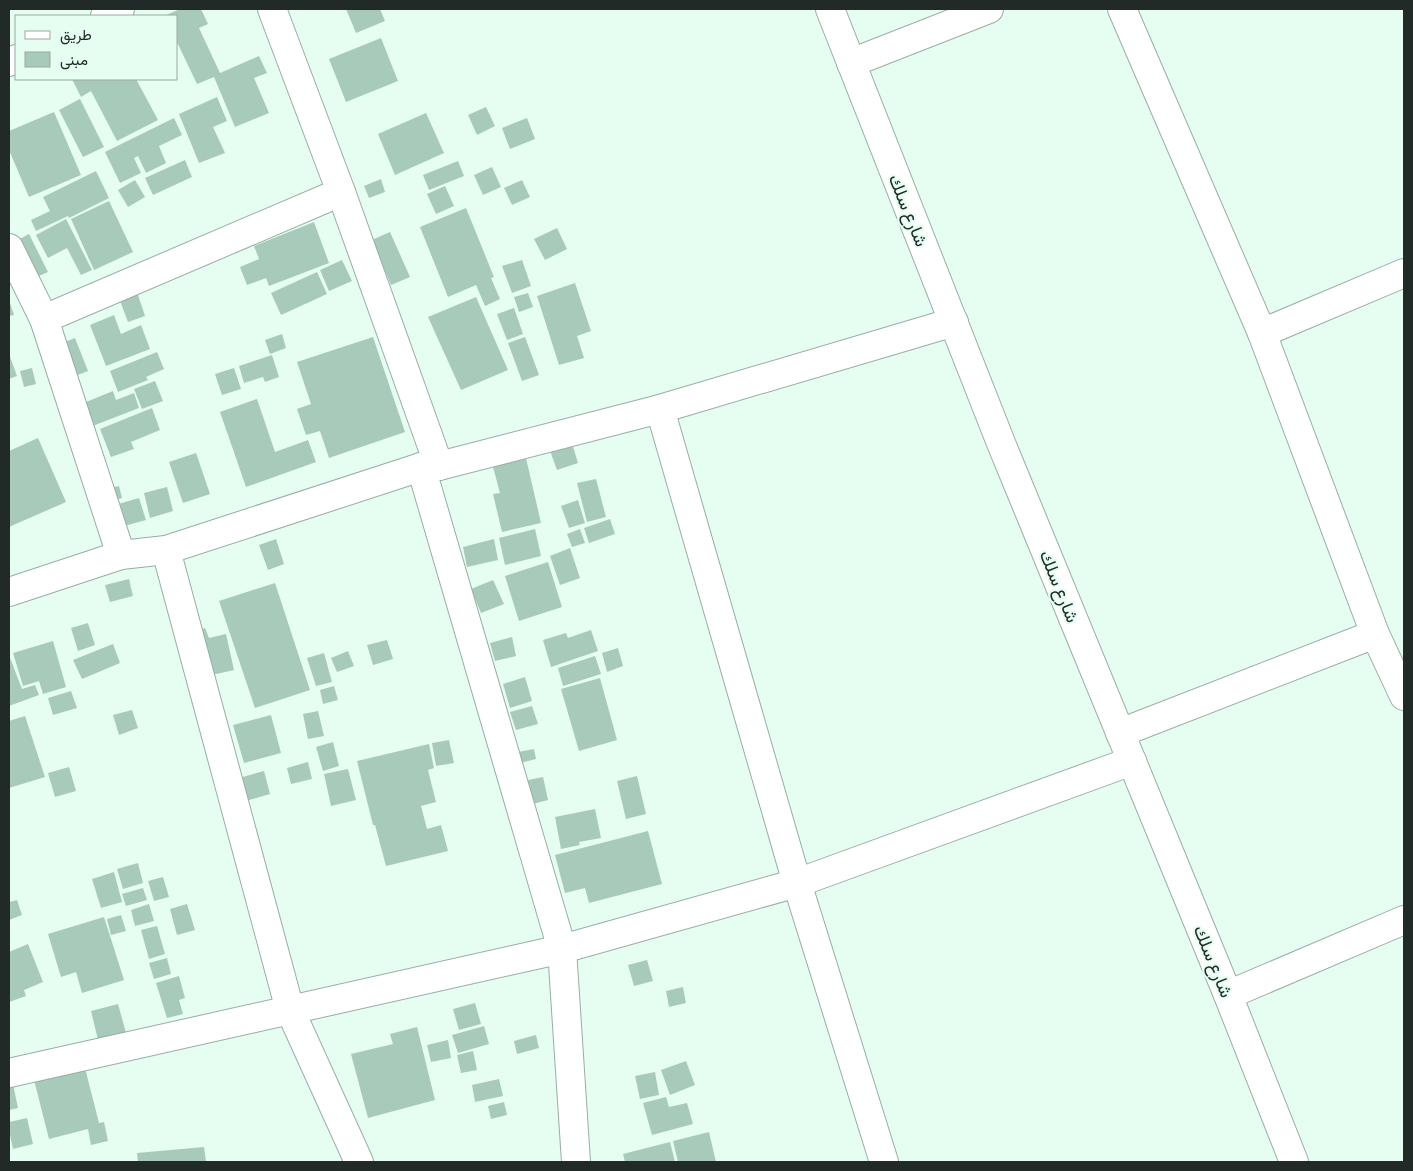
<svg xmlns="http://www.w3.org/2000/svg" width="1413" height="1171" font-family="Commissioner,Vazirmatn,sans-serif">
	<rect width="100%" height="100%" fill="#e6fdf2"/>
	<g fill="#a8cabb">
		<path d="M180,9H201L208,24L199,28L220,73L259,56L267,73L254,78L269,113L235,127L214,77L197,84L176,40V16H164Z"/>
		<path d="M346,9H380L385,21L356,33Z"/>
		<path d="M381,38L398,81L346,102L329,59Z"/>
		<path d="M72,79H136L158,120L117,141L91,91L81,97Z"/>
		<path d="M217,97L227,121L213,127L225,153L199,163L179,114Z"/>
		<path d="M80,99L104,147L83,157L59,110Z"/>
		<path d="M486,107L495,126L477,135L468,115Z"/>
		<path d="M54,112L81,175L29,197L9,150V131Z"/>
		<path d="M426,113L444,153L395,175L378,134Z"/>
		<path d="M174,118L182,135L159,146L166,163L146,173L138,156L134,158L141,173L120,183L105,152Z"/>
		<path d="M527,118L535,139L510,149L502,128Z"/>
		<path d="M185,160L192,177L153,195L145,178Z"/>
		<path d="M458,161L464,176L429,190L423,175Z"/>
		<path d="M492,167L501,187L483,195L474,175Z"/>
		<path d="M96,171L109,198L69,218L68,216L36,231L31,220L50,211L43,197Z"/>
		<path d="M381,179L385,192L369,198L364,186Z"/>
		<path d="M135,180L145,197L128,207L118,190Z"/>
		<path d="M522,180L530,197L512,205L504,188Z"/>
		<path d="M445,186L454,206L436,214L427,194Z"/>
		<path d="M109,201L133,252L94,270L71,219Z"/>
		<path d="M466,208L494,277L491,278L500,299L485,306L476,285L448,297L420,227Z"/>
		<path d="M66,219L92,270L81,275L67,248L48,258L36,235Z"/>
		<path d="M314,222L329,263L269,286L266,278L247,285L240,267L259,259L254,246Z"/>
		<path d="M557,228L567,249L545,260L534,239Z"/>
		<path d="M390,232L410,277L391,285L372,240Z"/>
		<path d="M29,234L48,272L32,279L14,242Z"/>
		<path d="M342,260L352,281L329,291L320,270Z"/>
		<path d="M522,260L531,286L512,293L502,266Z"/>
		<path d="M317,272L327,294L281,315L271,293Z"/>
		<path d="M575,283L591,331L577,336L584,358L559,365L537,296Z"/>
		<path d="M137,292L145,316L128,322L119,298Z"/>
		<path d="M528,293L533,307L519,312L514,297Z"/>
		<path d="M476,297L508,370L461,390L428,317Z"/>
		<path d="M9,303H10L14,315L9,316Z"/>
		<path d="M514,308L523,334L507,340L497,314Z"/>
		<path d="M114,315L121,334L141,325L150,349L106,366L90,325Z"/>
		<path d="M282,334L286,348L270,354L265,340Z"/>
		<path d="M373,337L405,432L329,458L320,431L306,435L297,409L311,404L297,362Z"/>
		<path d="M525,337L539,375L522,381L508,343Z"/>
		<path d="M75,338L88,371L65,380L52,347Z"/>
		<path d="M157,352L164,369L146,377L148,380L118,392L110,371Z"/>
		<path d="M9,354L17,376L9,379Z"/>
		<path d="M272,355L279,377L265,382L263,377L244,383L239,366Z"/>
		<path d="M32,368L36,384L24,387L20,371Z"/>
		<path d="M234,368L241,389L222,395L215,374Z"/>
		<path d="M155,381L163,401L142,409L134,389Z"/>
		<path d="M113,391L116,400L134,393L139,408L90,427L81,404Z"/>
		<path d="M257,399L275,452L308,440L316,462L246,487L220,412Z"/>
		<path d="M152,408L160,430L131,442L134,449L111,457L100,429Z"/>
		<path d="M38,438L66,502L9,527V451Z"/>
		<path d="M571,440L578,463L557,470L549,448Z"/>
		<path d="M196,453L210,494L183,503L169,462Z"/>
		<path d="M526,458L541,523L502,532L493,494L500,493L493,467Z"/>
		<path d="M596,479L606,517L587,522L577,483Z"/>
		<path d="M119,486L122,498L103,503L100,490Z"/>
		<path d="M167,487L173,511L150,518L144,493Z"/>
		<path d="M139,498L146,520L110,530L104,508Z"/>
		<path d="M578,500L585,523L569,528L561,506Z"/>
		<path d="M610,519L615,534L589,543L584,528Z"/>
		<path d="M535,529L541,556L505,565L499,538Z"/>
		<path d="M580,529L585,543L572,547L567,534Z"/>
		<path d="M276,539L284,564L268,570L259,545Z"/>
		<path d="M494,539L498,560L467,567L463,547Z"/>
		<path d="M570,548L580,578L560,585L550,556Z"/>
		<path d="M548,562L562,607L519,621L505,576Z"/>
		<path d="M129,579L133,596L110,602L105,585Z"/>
		<path d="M493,580L504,604L481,613L471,589Z"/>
		<path d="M275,583L310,690L255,708L219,601Z"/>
		<path d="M88,623L95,645L78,651L71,628Z"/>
		<path d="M205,628L209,638L226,634L234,670L212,675L194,632Z"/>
		<path d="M591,630L598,651L551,667L543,640L566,633L568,638Z"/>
		<path d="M512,637L516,656L495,661L490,643Z"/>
		<path d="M387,640L393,659L373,665L367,645Z"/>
		<path d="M53,641L66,687L43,694L39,681L23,686L13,653Z"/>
		<path d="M113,644L120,663L82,679L73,660Z"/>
		<path d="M618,648L623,666L607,672L602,653Z"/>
		<path d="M348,651L354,666L337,672L331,658Z"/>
		<path d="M324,653L332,682L316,686L307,658Z"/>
		<path d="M9,655L22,689L35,685L39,695L9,706Z"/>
		<path d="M595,656L601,674L563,686L558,668Z"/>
		<path d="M525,677L532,701L510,708L503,684Z"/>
		<path d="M600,678L617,740L579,751L561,689Z"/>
		<path d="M334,686L338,700L323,704L320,690Z"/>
		<path d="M71,691L77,708L53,715L48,698Z"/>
		<path d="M532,706L538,724L516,730L510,712Z"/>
		<path d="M132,710L138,728L119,735L113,715Z"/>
		<path d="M318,711L324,736L308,739L303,714Z"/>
		<path d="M271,715L281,753L244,763L233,725Z"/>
		<path d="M25,716L45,777L9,788V721Z"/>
		<path d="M449,740L454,763L436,766L432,743Z"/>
		<path d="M333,742L339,766L323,771L316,747Z"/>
		<path d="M429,744L434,768L428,770L436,802L421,806L427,829L441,825L448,851L386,866L375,825H373L357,761Z"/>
		<path d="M534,749L536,759L520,763L518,752Z"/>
		<path d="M308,762L312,779L291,784L287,768Z"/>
		<path d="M69,767L76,791L55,797L48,773Z"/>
		<path d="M348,769L356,800L331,806L324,774Z"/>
		<path d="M264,771L270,794L239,803L232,780Z"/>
		<path d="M637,776L646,814L626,819L617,781Z"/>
		<path d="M543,777L548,800L533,804L528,780Z"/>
		<path d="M595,809L601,838L579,842L580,845L561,849L555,817Z"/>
		<path d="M648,831L662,884L589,903L585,888L565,893L555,855Z"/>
		<path d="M138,863L143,883L123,889L117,869Z"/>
		<path d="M114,872L122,902L101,908L92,879Z"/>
		<path d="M163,877L169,897L154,901L148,881Z"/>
		<path d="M143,888L147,900L126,906L122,894Z"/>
		<path d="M17,900L22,915L9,920V902Z"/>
		<path d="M149,904L154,921L135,926L131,910Z"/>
		<path d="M187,904L195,930L177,935L170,909Z"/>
		<path d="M121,915L126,931L111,935L107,919Z"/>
		<path d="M104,917L124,980L82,993L76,972L61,977L48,934Z"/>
		<path d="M157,926L165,954L149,959L141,930Z"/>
		<path d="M28,944L43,982L24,990L26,996L9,1002V952Z"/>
		<path d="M167,958L171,974L154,979L149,963Z"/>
		<path d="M647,960L653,981L634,986L628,965Z"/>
		<path d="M179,976L185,998L179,1000L183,1014L167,1018L156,983Z"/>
		<path d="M683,987L686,1003L669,1007L666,991Z"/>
		<path d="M475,1003L481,1024L459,1030L453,1009Z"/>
		<path d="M118,1004L126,1033L98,1040L91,1011Z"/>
		<path d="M484,1026L489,1044L458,1053L452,1035Z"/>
		<path d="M417,1027L435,1100L368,1118L351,1054L393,1044L390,1034Z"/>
		<path d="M536,1035L539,1048L517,1054L514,1041Z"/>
		<path d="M448,1040L451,1058L431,1062L427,1045Z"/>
		<path d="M473,1051L477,1070L461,1073L457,1055Z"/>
		<path d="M686,1061L695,1085L670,1095L661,1070Z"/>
		<path d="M85,1068L99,1123L104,1122L108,1141L91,1145L88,1129L49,1139L34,1080Z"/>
		<path d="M655,1072L659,1095L640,1099L635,1076Z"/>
		<path d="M499,1079L503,1096L475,1102L472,1085Z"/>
		<path d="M13,1084L18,1108L9,1110V1085Z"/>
		<path d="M666,1097L669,1107L687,1103L693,1124L652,1135L643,1103Z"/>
		<path d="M504,1102L507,1115L491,1119L488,1106Z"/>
		<path d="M27,1118L33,1144L13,1149L9,1130V1122Z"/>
		<path d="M709,1132L716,1162H678L673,1141Z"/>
		<path d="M670,1142L675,1162H625L623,1154Z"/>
		<path d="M204,1147L206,1162H138L137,1153Z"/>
	</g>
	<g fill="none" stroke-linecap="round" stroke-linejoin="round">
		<g stroke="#98aea4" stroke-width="30">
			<g id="minor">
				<path d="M272,9L341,192L439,466"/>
				<path d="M1122,9L1262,333L1375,634L1404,696"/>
				<path d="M105,16L120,9"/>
				<path d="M9,62L16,59"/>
				<path d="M851,63L989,9"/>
				<path d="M9,248L44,319L121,555"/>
				<path d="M44,319L341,192"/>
				<path d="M1262,333L1404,273"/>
				<path d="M660,409L797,883L884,1162"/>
				<path d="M421,467L562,949L576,1162"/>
				<path d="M166,550L290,1010L359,1162"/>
				<path d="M9,592L121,555L166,550L421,467L439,466L660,409L954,322"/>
				<path d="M1120,733L1375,634"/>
				<path d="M1228,995L1404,920"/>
				<path d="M9,1073L562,949L797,883L1132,761"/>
			</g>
		</g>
		<g stroke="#98aea4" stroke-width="30">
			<path id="tertiary" d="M830,9L1001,443L1228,995L1294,1162"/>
		</g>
		<use href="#minor" stroke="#fff" stroke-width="28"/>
		<use href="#tertiary" stroke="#fff" stroke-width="28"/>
	</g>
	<g text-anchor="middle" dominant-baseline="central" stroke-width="4.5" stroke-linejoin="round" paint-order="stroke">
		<g font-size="18" fill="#212a26" stroke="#e6fdf2">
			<text transform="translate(909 210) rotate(68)">شارع سلك</text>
			<text transform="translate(1060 586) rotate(68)">شارع سلك</text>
			<text transform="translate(1214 961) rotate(68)">شارع سلك</text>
		</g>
	</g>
	<rect width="1413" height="1171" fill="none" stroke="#212a26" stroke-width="20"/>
	<rect x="15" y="15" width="162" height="65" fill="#e6fdf2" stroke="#97a9a0"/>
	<rect x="25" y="31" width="25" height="8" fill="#ffffff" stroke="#97a9a0"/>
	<text x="60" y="40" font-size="15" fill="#212a26">طريق</text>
	<rect x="25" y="52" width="25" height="15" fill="#a8cabb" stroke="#97a9a0"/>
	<text x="60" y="65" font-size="15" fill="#212a26">مبنى</text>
</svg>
